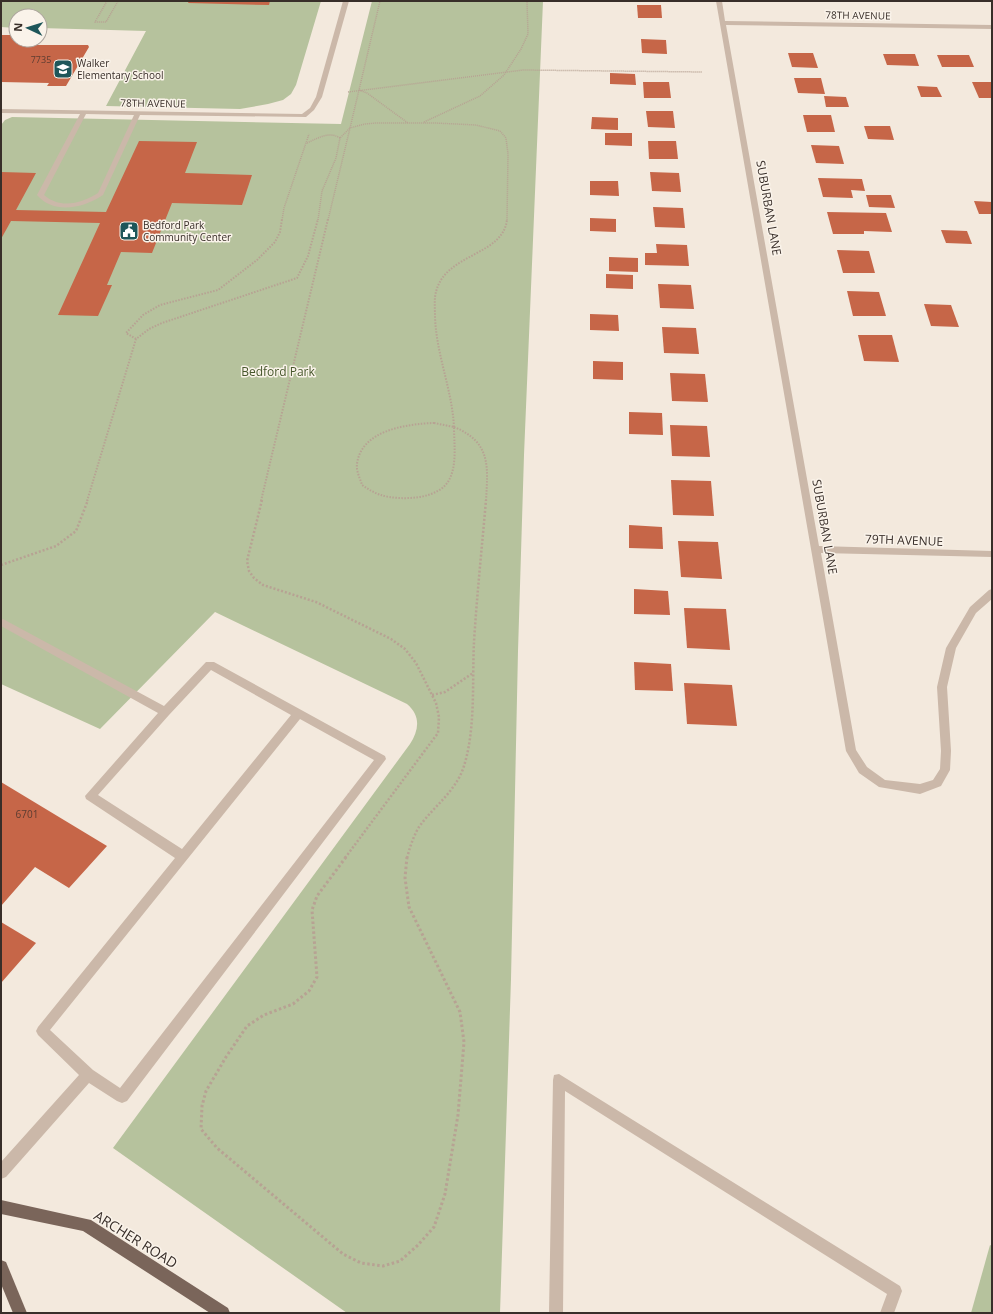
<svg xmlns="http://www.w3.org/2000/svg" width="993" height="1314" font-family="'Open Sans',sans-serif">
	<rect width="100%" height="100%" fill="#f3e9dd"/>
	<g fill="#b6c29d">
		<path d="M1,1H321L296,85L291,94L283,100L268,104L240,109L106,106L146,31L40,28V16H16V28L1,27Z"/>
		<path d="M372,1H543L524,455L518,651L511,979L500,1313H347L113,1148L410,744C419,730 421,716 407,704L215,612L100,729L1,684V125L5,120L12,117L341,124Z"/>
		<path d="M990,1245L992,1246V1313H971Z"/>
	</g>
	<g fill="#c66648">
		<path d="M189,1H270L269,5L188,3Z"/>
		<path d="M637,5H661L662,18H638Z"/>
		<path d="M1,35H16V40H21L18,45H88L89,47L66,86H47L49,83L1,82Z"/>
		<path d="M641,39L666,40L667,54L642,53Z"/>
		<path d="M788,53H813L818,68L792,67Z"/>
		<path d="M883,54H915L919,66L887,65Z"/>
		<path d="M937,55H969L974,67H942Z"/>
		<path d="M610,73L635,74L636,85L610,84Z"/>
		<path d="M794,78H821L825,94L798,93Z"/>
		<path d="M643,82H669L671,98H644Z"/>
		<path d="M972,82H992V98H979Z"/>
		<path d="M917,86L937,87L942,97H921Z"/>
		<path d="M824,96L846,97L849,107H826Z"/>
		<path d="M646,111H673L675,128L648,127Z"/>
		<path d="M803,115H831L835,132H807Z"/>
		<path d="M592,117L618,118V130L591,129Z"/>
		<path d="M864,126H890L894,140L868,139Z"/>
		<path d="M605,133H632V146L605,145Z"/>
		<path d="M139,141L197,142L185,173L252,175L242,205L172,203L152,253L121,252L107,285H112L98,316L58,315L100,223L11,221L1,239V172L36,173L16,210L106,212Z"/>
		<path d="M648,141H676L678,159H649Z"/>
		<path d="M811,145L839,146L844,164L816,163Z"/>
		<path d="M650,172L679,173L681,192L652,191Z"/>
		<path d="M818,178L862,179L865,191L851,190L853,198L823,197Z"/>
		<path d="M590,181H618L619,196L590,195Z"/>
		<path d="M866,195H891L895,208L869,207Z"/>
		<path d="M974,201L992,202V214H979Z"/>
		<path d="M653,207L683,208L685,228L655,227Z"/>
		<path d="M827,212L886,213L892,232L864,231V234H833Z"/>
		<path d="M590,218L616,219V232L590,231Z"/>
		<path d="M941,230L967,231L972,244L946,243Z"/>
		<path d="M656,244L687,245L689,266L645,265V253H657Z"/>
		<path d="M837,250L869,251L875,273H843Z"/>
		<path d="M609,257L638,258V272L609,271Z"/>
		<path d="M606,274L633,275V289L606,288Z"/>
		<path d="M658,284L691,285L694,309L660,308Z"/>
		<path d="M847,291L879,292L886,316H853Z"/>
		<path d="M924,304L951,305L959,327L931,326Z"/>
		<path d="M590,314L618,315L619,331L590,330Z"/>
		<path d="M662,327L696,328L699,354L664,353Z"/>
		<path d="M858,335H892L899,362L864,361Z"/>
		<path d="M593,361L623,362V380L593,379Z"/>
		<path d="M670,373L705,374L708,402L672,401Z"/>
		<path d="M629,412L662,413L663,435L629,434Z"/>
		<path d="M670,425L707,426L710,457L672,456Z"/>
		<path d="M671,480L711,481L714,516L673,515Z"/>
		<path d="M629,525L662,527L663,549L629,548Z"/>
		<path d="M678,541L718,542L722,579L681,577Z"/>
		<path d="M634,589L668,591L670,615L634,614Z"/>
		<path d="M684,608L726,609L730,650L687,648Z"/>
		<path d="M634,662L671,664L673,691L635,690Z"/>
		<path d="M684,683L732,685L737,726L687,724Z"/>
		<path d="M1,782L107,846L69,888L35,867L1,906Z"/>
		<path d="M1,922L36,943L1,983Z"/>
	</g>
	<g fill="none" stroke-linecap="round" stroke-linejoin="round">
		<g stroke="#b7a293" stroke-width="1.5" stroke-dasharray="1 1" stroke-linecap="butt">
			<path d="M107,1L95,22H106L118,1"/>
			<path d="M359,90L367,93L408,123"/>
			<path d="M348,92L523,70L702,72"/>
			<path d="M424,122L480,96L504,75L521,49L528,34L527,1"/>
			<path d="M307,143C318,138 329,131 340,138"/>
			<path d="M282,220L284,208L309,134"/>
			<path d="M318,220L322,191L336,158L340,138L350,128L380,1"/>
			<path d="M328,220L350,128L365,124L376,123H435L476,125L500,131L506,138L508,154L507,220"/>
		</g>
		<g stroke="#b7a293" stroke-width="2" stroke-dasharray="1.5 1.5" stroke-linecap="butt">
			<path d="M136,339L126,333L143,315L160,305L218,290L257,260L275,242L280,232L282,219"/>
			<path d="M434,423L454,427C454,443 457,463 450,478C441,500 400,501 381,495C374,493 368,489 362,485C360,478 356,471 357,464C361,430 407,424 434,423Z"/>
			<path d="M454,427C491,442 488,466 486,501"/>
			<path d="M454,427C452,389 436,354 435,316C435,308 434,299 436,292C445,253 504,256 507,219"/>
			<path d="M87,501L136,339L149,329L162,323L297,278L308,256L318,219"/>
			<path d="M261,501L328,219"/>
		</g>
		<g stroke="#b7a293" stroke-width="2.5" stroke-dasharray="2 2" stroke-linecap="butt">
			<path d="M262,500L247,561L249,571L254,578L263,585L316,602L391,639L405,649L416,663L436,703L439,717L438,733L345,858"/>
			<path d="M1,565L56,546L76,531L88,500"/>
			<path d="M432,695L445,692L473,673"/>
			<path d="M407,858C410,847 413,837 419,827C433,807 454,793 463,769C476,731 472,682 474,642C477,594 482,547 486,500"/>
		</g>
		<path stroke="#b7a293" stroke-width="3" stroke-dasharray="2.5 2.5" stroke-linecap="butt" d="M346,857L317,896L312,910L317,977L309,991L293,1004L264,1015L247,1026L226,1057L206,1091L202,1106L201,1129L217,1148L343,1254L361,1263L383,1266L400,1261L418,1245L434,1227L445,1194L458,1115L464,1042L460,1012L409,907L405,878L407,857"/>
		<g fill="#cbb8a9" fill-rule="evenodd">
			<path d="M343,1H349L322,97L314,110L306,117L140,115L103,195C84,208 54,215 37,195L80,114L1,113V109L302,114L310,108L316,97ZM86,114L134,115L98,193C81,204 60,209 44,195Z"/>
			<path d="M716,1H722L725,21L992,25V29L726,25L819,546L992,551V557L821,553L856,750L867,767L885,780L920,784L933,780L940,769L941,751L937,687L946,648L970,607L989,590L992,589V599L976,613L956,648L947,687L951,751L950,770L941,786L920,794L879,787L859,773L846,751Z"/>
			<path d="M3,619L164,706L206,662H214L385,756L386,759L127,1101L122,1103L117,1101L89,1083L6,1177L1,1179V1162L79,1075L38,1035L36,1031L38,1027L175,858L86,799L85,796L158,713L1,626V620ZM211,670L291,715L182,849L98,795L169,715ZM300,719L374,760L120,1088L93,1070L50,1030Z"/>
			<path d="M559,1074L900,1286L902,1291L894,1313H880L887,1294L565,1091L563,1313H549L553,1080L554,1075Z"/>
		</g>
		<g fill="#7a655a" fill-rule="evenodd">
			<path d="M1,1200L91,1220L228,1308L230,1313H210L83,1231L1,1214Z"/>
			<path d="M1,1260L6,1262L27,1313H13L1,1284Z"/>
		</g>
	</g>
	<defs>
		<g id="school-square" transform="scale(1)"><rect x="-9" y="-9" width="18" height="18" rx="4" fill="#1e565a" stroke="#faf3ea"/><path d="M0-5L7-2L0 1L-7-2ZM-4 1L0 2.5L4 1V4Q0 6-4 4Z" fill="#fff"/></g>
		<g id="civic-square" transform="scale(1)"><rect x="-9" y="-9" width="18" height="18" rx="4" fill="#1e565a" stroke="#faf3ea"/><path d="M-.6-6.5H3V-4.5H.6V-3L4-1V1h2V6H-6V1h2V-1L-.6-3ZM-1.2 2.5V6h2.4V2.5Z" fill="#fff"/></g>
	</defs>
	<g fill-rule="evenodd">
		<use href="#school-square" x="63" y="69"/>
		<use href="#civic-square" x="129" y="231"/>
	</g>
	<g text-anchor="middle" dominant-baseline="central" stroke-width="3" stroke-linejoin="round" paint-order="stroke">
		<g font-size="9" fill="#5c3c31">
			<text x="41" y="59">7735</text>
		</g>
		<g font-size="10" fill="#382e29" stroke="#faf3ea">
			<text transform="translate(858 15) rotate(1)">78TH AVENUE</text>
			<text transform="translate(153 103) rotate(1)">78TH AVENUE</text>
		</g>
		<g font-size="10" fill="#382e29" stroke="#faf3ea" text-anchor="start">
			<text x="77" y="63">Walker<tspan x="77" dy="12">Elementary School</tspan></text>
			<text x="143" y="225">Bedford Park<tspan x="143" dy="12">Community Center</tspan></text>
		</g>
		<g font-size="10" fill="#5c3c31">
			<text x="27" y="814">6701</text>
		</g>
		<g font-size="12" fill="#382e29" stroke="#faf3ea">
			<text transform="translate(769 208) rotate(80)">SUBURBAN LANE</text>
			<text transform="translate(825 527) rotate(80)">SUBURBAN LANE</text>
			<text transform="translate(904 540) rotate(2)">79TH AVENUE</text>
		</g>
		<g font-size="12" fill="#47572c" stroke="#faf3ea">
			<text x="278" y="371">Bedford Park</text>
		</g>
		<g font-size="14" fill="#382e29" stroke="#faf3ea">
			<text transform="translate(136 1239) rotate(32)">ARCHER ROAD</text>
		</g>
	</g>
	<rect width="993" height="1314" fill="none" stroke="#382e29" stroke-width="4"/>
	<g transform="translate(28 28) rotate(274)"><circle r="19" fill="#faf3ea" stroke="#aca49d"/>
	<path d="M0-3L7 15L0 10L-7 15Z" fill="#1e565a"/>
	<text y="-6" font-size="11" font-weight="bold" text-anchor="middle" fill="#382e29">N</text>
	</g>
</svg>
